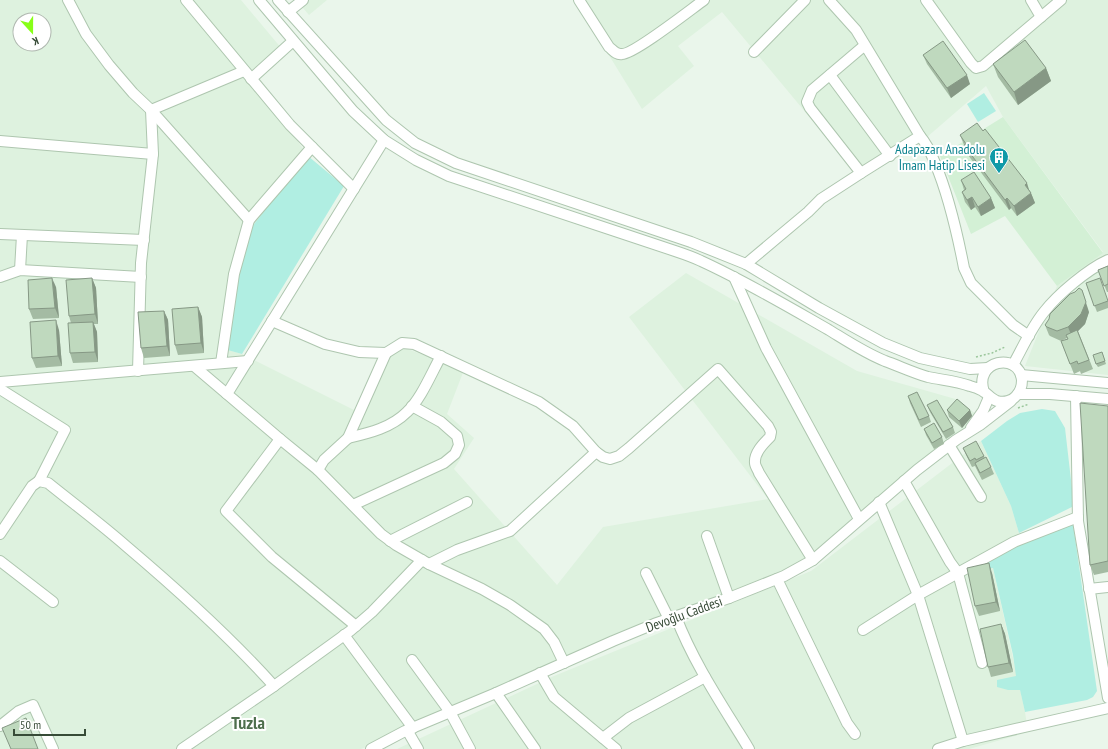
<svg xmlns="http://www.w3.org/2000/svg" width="1108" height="749" font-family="'PT Sans Narrow',sans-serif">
	<rect width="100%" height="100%" fill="#eaf6eb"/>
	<g fill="#def2df" fill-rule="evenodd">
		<path d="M0,0H241L282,49L253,77L308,156L225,349L242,354L358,412L397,345L464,370L447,414L474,438L454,469L557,585L603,527L768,499L629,317L686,273L857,371L959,400L978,416L800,566L461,706L361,749H0ZM20,20H44V44H20Z"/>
		<path d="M296,0H327L309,15Z"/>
		<path d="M575,0H1108V375L1025,366L1057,286L1103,252L1003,117L986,86L919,144L861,179L722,12L678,46L694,66L642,109Z"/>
		<path d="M981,441L1011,506L1019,533L976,566L973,571L993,568L1025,712L1028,732L969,749H397L554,676L811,571Z"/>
	</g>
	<path fill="#d3f0d5" d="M1003,117L1103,253L1057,286L1005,216L971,234L940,156Z"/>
	<g fill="#b0eee2">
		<path d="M984,93L996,111L978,122L967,104Z"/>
		<path d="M308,156L344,186L242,354L224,349L239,269L251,228Z"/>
		<path d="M1042,409L1055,411L1065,428L1074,506L1019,533L1011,506L981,441L1007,421L1020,413Z"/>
		<path d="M1067,523L1073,524L1097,691L1093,697L1087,700L1025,712L1020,690H1008L997,687V680L1016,676L1013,655L993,568L972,571L976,566Z"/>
	</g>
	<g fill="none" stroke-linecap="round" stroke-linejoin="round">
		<g stroke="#aec6af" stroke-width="12">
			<g id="minor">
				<path d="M68,0L86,34L109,65L133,93L151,110L249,220"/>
				<path d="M186,0L290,125L354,189"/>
				<path d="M259,0L353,111L384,140L416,160L449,176C507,195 564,214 621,233C639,239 657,245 675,251C684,254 693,257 701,261C745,281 787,306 829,330C847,341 865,353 885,361C899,366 914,373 928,377C942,380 956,381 970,386C974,387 979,389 983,391C988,394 991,399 997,401C1004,403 1012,401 1016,396C1021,391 1022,386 1022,380C1019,351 973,360 984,392"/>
				<path d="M278,0L386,120L415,143L456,163L691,242L746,264L819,308L883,343L920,358L970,369L988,368"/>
				<path d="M579,0L609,47C613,50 616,55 622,54C634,54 690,10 704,0"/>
				<path d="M829,0L856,30L914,126L920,136L861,173L810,108L807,102L812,90L865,45"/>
				<path d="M926,0L971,63L976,68L983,66L1061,0"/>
				<path d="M1031,0L1041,17"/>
				<path d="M288,12L303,0"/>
				<path d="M754,52L805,0"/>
				<path d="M830,75L890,156"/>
				<path d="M251,79L293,41"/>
				<path d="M920,136C927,144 931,153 935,163C949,196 957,232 964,268L971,283L1013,325L1029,336"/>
				<path d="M384,140L227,394L280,439L318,470L381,534L396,545L429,564L482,589L510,605L544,629L554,642L564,663"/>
				<path d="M0,141L153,154"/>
				<path d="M0,234L144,240"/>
				<path d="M746,264L808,212L821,199L861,173"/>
				<path d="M20,270L22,235"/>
				<path d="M0,277L20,270L141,277"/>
				<path d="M734,277L766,348L859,519"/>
				<path d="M272,321L325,344L359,352L386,353L402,343L414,344L539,402L573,426L596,452L603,457L610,459L619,456L629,448L718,369L768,426L771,432L770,437C763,444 754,453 755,463C755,466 758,470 759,473L813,560"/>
				<path d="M221,363L234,274L249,220L312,147"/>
				<path d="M1013,365C1023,347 1031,328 1044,312C1058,294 1088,269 1108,260"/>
				<path d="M194,366L227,394"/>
				<path d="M138,371L141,263L153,154L151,110L244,71"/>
				<path d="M1021,375L1108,383"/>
				<path d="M0,382L248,361"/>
				<path d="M0,389L65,430L39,481"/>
				<path d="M1018,394H1050L1108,399"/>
				<path d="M1076,396L1078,521L1108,698"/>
				<path d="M971,428L983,411L989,397"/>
				<path d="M348,438C369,433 391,428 407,412C421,399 431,374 441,356"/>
				<path d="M280,439L226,511L272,557L356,626"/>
				<path d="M949,445L981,497"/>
				<path d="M318,470L324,460L348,438L386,353"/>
				<path d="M904,481L950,562L958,573L982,663"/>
				<path d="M879,502L918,595L963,741"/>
				<path d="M353,505L444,463L455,454L459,445L457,436L441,422L412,406"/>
				<path d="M0,534L32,486L39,481L48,483C74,504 101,524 126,546C178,590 229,636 274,686"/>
				<path d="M707,536L729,598"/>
				<path d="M390,541L467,502"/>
				<path d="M0,561L53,602"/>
				<path d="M429,564L457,550L510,531L596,452"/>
				<path d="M646,573L669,619"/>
				<path d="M777,579L847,723L855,734"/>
				<path d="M1089,589L1108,587"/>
				<path d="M676,617C694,664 723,706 749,749"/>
				<path d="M863,630L918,595L1014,542L1078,517"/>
				<path d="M344,635L413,728"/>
				<path d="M412,660L450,712L470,749"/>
				<path d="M540,673L554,697L616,749"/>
				<path d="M496,693L535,749"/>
				<path d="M0,726L19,711L33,705L53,749"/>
				<path d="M407,730L418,749"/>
				<path d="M603,738L629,718L705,677"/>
				<path d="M182,749L274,686L350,631L372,612L422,560"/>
				<path d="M371,749L405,731L496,693L613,641L654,624L729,598L784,576L813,560L917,470L956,440L980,425L1011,401"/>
				<path d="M938,749L963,741L1108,708"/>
			</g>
		</g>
		<g stroke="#9bc69b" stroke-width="1.5" stroke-dasharray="2 2" stroke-linecap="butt">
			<path d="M976,357L992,353L1005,347"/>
			<path d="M1018,408L1029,404"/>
		</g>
		<use href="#minor" stroke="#fff" stroke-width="10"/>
	</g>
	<g fill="#a4bba3">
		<path d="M923,55L970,84L951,98L927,64Z"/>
		<path d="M993,64L1046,68L1051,81L1018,105L998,77Z"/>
		<path d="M960,135L1030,191L1035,203L1017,216L1011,208L1009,210L968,155Z"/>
		<path d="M961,180L991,198L995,208L981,216L975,207L971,210L965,202L962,192L964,190Z"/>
		<path d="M1108,266V292H1107L1098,270Z"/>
		<path d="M92,278L96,288L98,324H94L97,332L98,362L73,363L70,353L71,323L69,316Z"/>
		<path d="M1086,283L1108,300V308L1097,312Z"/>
		<path d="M56,287L59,318L33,319L29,309Z"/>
		<path d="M198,307L202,317L204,353L178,355L175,345Z"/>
		<path d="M164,311L168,320L170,356L144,358L141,348Z"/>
		<path d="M1089,312L1085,324L1078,331L1093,369L1081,374L1080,371L1074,374L1061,341L1068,339L1067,338L1061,341L1050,336L1049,335L1045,325Z"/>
		<path d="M59,330L62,366L36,368L32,358Z"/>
		<path d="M1102,352L1106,364L1098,367L1096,364Z"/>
		<path d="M908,396L929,416L931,422L921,427L910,403Z"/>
		<path d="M927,405L953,427L955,433L946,439L930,412Z"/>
		<path d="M1108,406V572L1094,575L1090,565Z"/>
		<path d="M947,410H970L972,416L962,428L949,417Z"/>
		<path d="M924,429L942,437L944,444L934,449L926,435Z"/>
		<path d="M963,448L984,456L985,458L991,467L994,474L982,480L975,466L972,467L966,455Z"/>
		<path d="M992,573L1000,611L979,616L975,606Z"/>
		<path d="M1001,624L1005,634L1013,672L991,677L988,667Z"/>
	</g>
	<g fill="#869885">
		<path d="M1046,68L1051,81L1018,105L1014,92Z"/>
		<path d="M967,75L970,84L951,98L947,88Z"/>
		<path d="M1027,183L1030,193L1025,185Z"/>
		<path d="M1031,193L1035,203L1017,216L1014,206Z"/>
		<path d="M972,197L975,207L971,210L967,200Z"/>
		<path d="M991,198L995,208L981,216L978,207Z"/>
		<path d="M1007,198L1011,208L1009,210L1005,200Z"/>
		<path d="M52,278L56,287L59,318L55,308Z"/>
		<path d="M92,278L96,288L98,324L95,314Z"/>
		<path d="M1082,290L1089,312L1085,324L1072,337L1068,327Z"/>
		<path d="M198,307L202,317L204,353L201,343Z"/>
		<path d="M164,311L168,320L170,356L167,346Z"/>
		<path d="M56,320L59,330L62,366L58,356Z"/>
		<path d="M93,322L97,332L98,362L95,352Z"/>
		<path d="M970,410L972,416L962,428L959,421Z"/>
		<path d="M989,563L992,573L1000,611L996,602Z"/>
		<path d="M1001,624L1005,634L1013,672L1009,663Z"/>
	</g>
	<g fill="#bfd9be" stroke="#869885">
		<path d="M1025,40L1046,68L1014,92L993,64Z"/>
		<path d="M943,41L967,75L947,88L923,55Z"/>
		<path d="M977,123L983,131L985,129L1027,183L1025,185L1031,193L1014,206L1007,198L1005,200L964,145L966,144L960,135Z"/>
		<path d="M974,172L991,198L978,207L972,197L967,200L962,192L966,189L961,180Z"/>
		<path d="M1108,266V284L1104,286L1098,270Z"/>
		<path d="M52,278L55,308L29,309L28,280Z"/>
		<path d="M92,278L95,314L69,316L66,280Z"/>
		<path d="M1100,278L1108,301L1094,306L1086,283Z"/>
		<path d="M1079,288L1082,290L1086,302L1081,314L1068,327L1057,331L1047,327L1045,325L1049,319L1050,314L1070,294L1075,292Z"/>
		<path d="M198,307L201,343L175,345L172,309Z"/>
		<path d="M164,311L167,346L141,348L138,312Z"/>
		<path d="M56,320L58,356L32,358L30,322Z"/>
		<path d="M93,322L95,352L70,353L68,323Z"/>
		<path d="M1077,330L1089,360L1078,364L1077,361L1070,364L1061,341L1068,339L1066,335Z"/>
		<path d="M1102,352L1105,361L1096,364L1093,355Z"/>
		<path d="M917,392L929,416L919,420L908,396Z"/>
		<path d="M957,399L970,410L959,421L947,410Z"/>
		<path d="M937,400L953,427L943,432L927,405Z"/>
		<path d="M1080,403L1108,406V561L1090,565Z"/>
		<path d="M934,423L942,437L932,443L924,429Z"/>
		<path d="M976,441L984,456L976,460L975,458L970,461L963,448Z"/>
		<path d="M986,457L991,467L980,473L975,463Z"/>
		<path d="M989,563L996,602L975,606L967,568Z"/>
		<path d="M1001,624L1009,663L988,667L980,629Z"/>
		<path d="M26,718L38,749H11L2,728Z"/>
	</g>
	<defs>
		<g id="building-pin" transform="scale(1)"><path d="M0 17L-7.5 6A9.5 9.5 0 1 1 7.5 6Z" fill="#0f9aa8" stroke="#fff"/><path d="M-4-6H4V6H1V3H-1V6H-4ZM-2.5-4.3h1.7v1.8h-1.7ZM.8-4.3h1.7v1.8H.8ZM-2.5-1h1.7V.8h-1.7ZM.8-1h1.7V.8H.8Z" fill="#fff"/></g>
	</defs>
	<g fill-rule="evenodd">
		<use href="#building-pin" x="999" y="157"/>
	</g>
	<g text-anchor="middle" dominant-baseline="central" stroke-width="4" stroke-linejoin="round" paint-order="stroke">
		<g font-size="14" fill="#0d838f" stroke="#fff" text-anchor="end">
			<text x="985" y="149">Adapazarı Anadolu<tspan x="985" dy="16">İmam Hatip Lisesi</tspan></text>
		</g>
		<g font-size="14" fill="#374b37" stroke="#fff">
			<text transform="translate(684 614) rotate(-20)">Devoğlu Caddesi</text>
		</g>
		<g font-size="18" font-weight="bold" fill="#4e6f4d" stroke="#fff">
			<text x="248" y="722">Tuzla</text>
		</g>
	</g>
	<g transform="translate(32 32) rotate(159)"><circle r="19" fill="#ffffff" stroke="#afb7af"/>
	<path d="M0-3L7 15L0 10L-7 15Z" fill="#88ff18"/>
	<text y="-6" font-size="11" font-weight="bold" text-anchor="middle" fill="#374b37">K</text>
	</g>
	<path d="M14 729v6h71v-6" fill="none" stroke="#374b37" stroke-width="2"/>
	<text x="20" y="729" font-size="12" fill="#374b37" stroke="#ffffff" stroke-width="3" paint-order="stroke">50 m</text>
</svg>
